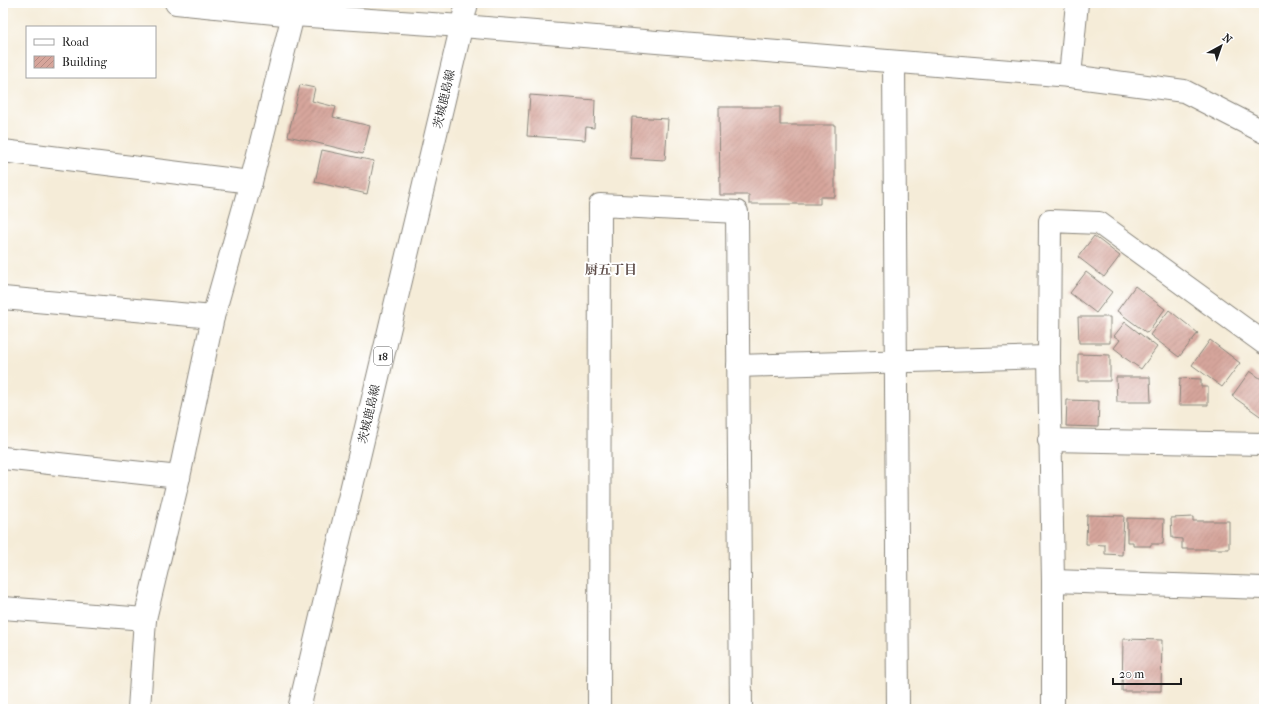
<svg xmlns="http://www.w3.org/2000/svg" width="1267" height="712" font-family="'IM FELL French Canon','Noto Serif JP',serif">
	<defs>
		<pattern id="building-hatch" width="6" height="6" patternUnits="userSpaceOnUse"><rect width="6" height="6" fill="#d6a59b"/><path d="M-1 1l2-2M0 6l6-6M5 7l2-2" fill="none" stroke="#b78d85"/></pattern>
	</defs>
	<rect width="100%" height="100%" fill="#fff"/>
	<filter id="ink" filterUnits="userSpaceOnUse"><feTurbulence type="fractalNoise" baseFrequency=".025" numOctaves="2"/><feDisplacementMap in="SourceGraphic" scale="8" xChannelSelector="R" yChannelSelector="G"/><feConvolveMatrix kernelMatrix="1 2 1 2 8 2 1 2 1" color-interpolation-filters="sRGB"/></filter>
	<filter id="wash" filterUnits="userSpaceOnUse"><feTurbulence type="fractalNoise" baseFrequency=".012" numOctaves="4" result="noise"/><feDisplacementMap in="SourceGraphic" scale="16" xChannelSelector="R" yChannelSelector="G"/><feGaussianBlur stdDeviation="0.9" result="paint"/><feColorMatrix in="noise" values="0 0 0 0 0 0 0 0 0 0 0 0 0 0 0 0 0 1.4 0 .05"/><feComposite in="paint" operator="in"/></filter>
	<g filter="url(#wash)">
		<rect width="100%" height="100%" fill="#f5ecd8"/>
		<g id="blocks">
			<g fill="url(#building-hatch)">
				<path d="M300,85L315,88L312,101L336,107L333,117L370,126L363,154L288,136Z"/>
				<path d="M530,95L595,100L594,128L586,127L585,140L527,136Z"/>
				<path d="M719,107H780V125H835V197H820V204H749V195H720Z"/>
				<path d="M632,117L668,119L665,160L630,158Z"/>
				<path d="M322,150L374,161L367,194L315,182Z"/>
				<path d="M1094,236L1120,256L1104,277L1078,257Z"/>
				<path d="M1086,272L1112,292L1096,313L1070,293Z"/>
				<path d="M1135,286L1165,309L1147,333L1117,311Z"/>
				<path d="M1169,310L1198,333L1179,357L1150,335Z"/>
				<path d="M1078,317H1110V343H1079Z"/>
				<path d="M1125,322L1157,347L1141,369L1122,356L1123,355L1114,348L1120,340L1114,336Z"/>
				<path d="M1210,340L1240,363L1222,387L1192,365Z"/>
				<path d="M1078,354L1110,355V381H1078Z"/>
				<path d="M1250,371L1264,381L1263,418L1232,396Z"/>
				<path d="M1116,377H1150L1151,402H1117Z"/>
				<path d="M1180,378L1201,379V387H1208V405H1179Z"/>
				<path d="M1067,400L1099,401L1098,427L1066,426Z"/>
				<path d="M1087,515L1124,516L1122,555L1105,554V545L1086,544Z"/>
				<path d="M1193,517V521H1229V549H1182V539L1172,538L1171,518Z"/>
				<path d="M1127,518L1164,519L1163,544H1151V546H1133V542H1127Z"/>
				<path d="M1123,639L1162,640L1161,691H1122Z"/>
			</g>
		</g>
	</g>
	<g filter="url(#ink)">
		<use href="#blocks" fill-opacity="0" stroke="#88847a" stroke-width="1"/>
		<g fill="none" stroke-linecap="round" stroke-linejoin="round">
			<g stroke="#88847a" stroke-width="24">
				<g id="minor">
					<path d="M1070,76L1077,3"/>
					<path d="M3,151L251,182"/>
					<path d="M3,298L213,317"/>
					<path d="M738,366L1049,357"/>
					<path d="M1049,440L1264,444"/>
					<path d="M3,458L179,477"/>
					<path d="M1053,581L1264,588"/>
					<path d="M3,608L145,619"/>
					<path d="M139,709L145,619L179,477L213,317L251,182L296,3"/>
					<path d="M599,709L600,205L737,212L741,709"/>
					<path d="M1053,709V581L1049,357L1050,221L1099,223L1264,343"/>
				</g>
			</g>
			<g stroke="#88847a" stroke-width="24">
				<g id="tertiary">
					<path d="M176,3L294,15L462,26L1070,76L1184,91L1264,132"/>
					<path d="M894,62L898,709"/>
				</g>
			</g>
			<g stroke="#88847a" stroke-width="24">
				<path id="primary" d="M299,709L467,3"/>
			</g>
			<use href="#minor" stroke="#fff" stroke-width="22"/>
			<use href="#tertiary" stroke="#fff" stroke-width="22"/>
			<use href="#primary" stroke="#fff" stroke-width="22"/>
		</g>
	</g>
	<g text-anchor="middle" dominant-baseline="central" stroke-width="4" stroke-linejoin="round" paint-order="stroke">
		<rect fill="#fff" stroke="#606060" stroke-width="1" x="374" y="347" width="18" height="18" rx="3"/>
		<g font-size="11" font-weight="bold" fill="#1c1c1c">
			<text x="383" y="356">18</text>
		</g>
		<g font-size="12" fill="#1c1c1c" stroke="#fff">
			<text transform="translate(444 99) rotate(-77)">茨城鹿島線</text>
			<text transform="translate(369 414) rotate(-77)">茨城鹿島線</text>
		</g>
		<g font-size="13" font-weight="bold" fill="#5d4c48" stroke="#fff">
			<text x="611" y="269">厨五丁目</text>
		</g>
	</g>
	<rect width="1267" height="712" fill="none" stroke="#fff" stroke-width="16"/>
	<rect x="26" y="26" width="130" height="52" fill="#ffffff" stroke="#a4a4a4"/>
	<rect x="34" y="39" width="20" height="6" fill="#ffffff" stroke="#a4a4a4"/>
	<text x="62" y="46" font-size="12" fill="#1c1c1c">Road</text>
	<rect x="34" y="56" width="20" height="12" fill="url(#building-hatch)" stroke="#a4a4a4"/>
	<text x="62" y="66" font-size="12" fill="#1c1c1c">Building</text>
	<g transform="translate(1221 46) rotate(40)" stroke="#ffffff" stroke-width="3" paint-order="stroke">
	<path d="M0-3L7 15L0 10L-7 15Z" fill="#1c1c1c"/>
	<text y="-6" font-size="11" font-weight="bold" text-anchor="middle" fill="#1c1c1c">N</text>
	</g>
	<path d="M1113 678v6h68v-6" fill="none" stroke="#1c1c1c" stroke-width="2"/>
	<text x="1119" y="678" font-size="12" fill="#1c1c1c" stroke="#ffffff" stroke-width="3" paint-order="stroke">20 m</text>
</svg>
